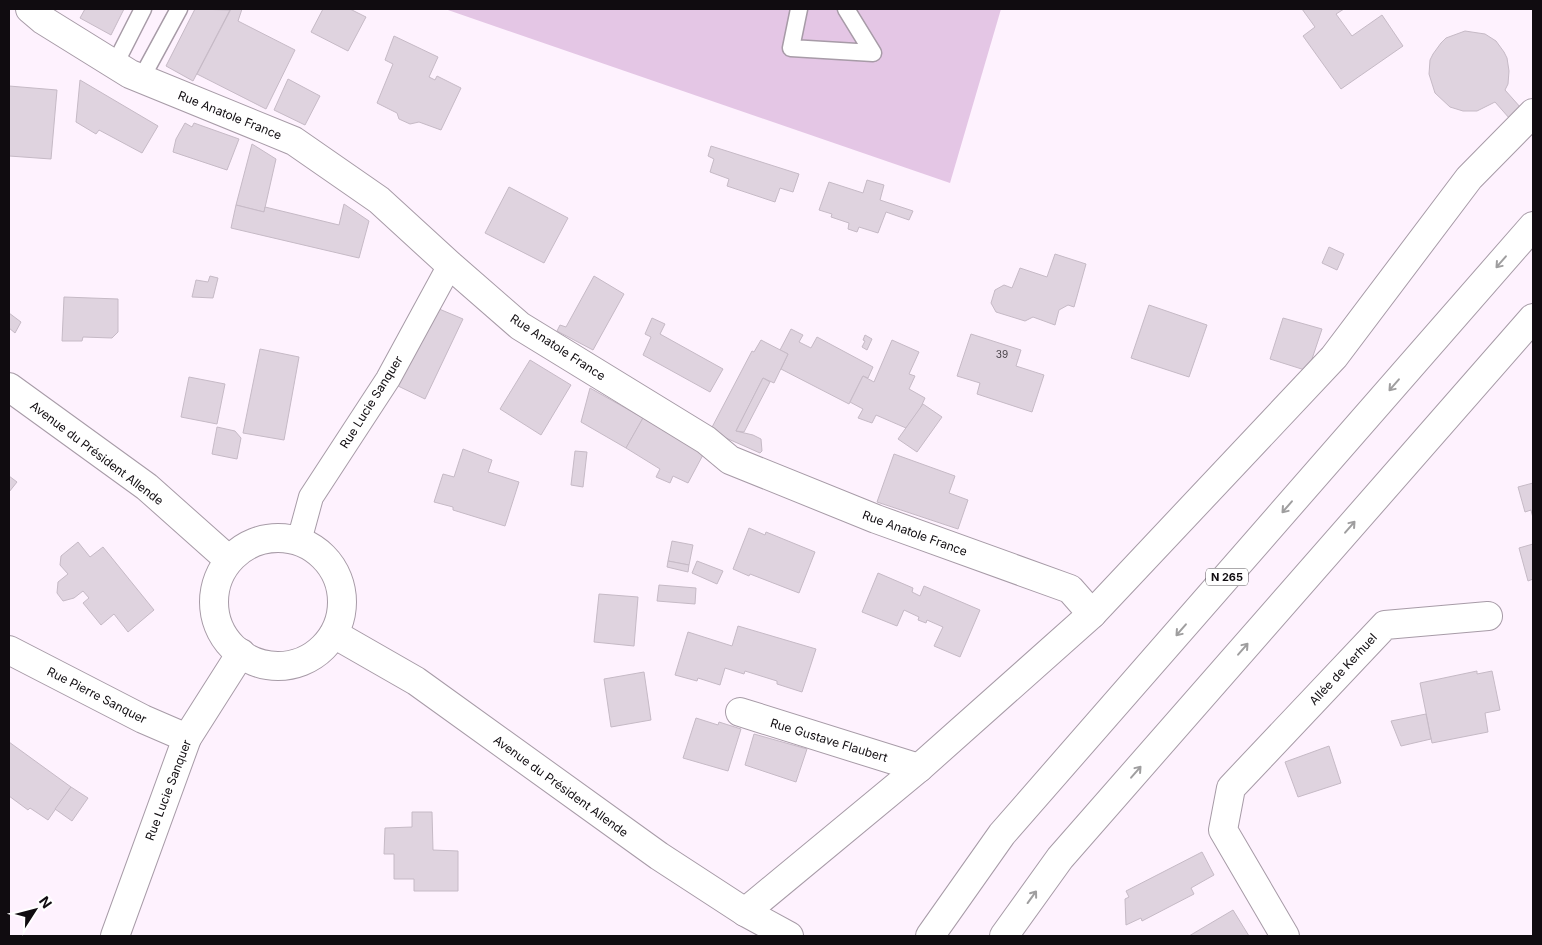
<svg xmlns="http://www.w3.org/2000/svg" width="1542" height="945" font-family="Inter,sans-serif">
	<rect width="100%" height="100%" fill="#fef2fe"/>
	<path fill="#e4c6e5" d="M445,9H1001L950,183Z"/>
	<g fill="#dfd3df" stroke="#c6bac6">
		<path d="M85,9H124L111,35L80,18Z"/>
		<path d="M195,9L230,10L193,81L166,66Z"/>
		<path d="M231,9H242L238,21L295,50L266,109L197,74Z"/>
		<path d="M323,9H350L366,17L348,51L311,32Z"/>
		<path d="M1302,9H1344L1336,14L1352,36L1382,15L1403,46L1341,89L1303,36L1315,27Z"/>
		<path d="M1465,31L1485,34L1496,41L1504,52L1507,58L1509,71L1508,84L1505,90L1521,108L1510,119L1495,102L1477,111H1463L1450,107L1435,93L1429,74L1430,60L1433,54L1441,43L1446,38Z"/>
		<path d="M394,36L438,57L429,77L435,80L437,76L461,88L441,130L419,122L410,124L399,119L397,113L377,103L393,64L385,60Z"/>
		<path d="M288,79L320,96L305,125L274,110Z"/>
		<path d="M80,80L158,126L142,153L99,130L96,134L76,122Z"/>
		<path d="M9,86L57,90L51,159L9,156Z"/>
		<path d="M185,123L192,127L194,123L239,139L227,170L173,152L176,139Z"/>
		<path d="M252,144L276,159L264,212L236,205Z"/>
		<path d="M711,146L799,174L793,192L780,188L775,202L727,186L729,179L710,172L714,159L708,156Z"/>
		<path d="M867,180L884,185L880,200L913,211L909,220L886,212L878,233L859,227L857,232L848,229L849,223L831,217L832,214L819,210L829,182L863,193Z"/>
		<path d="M509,187L568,218L544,263L485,233Z"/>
		<path d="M344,204L369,221L359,258L231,228L236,205L264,212L265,207L339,225Z"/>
		<path d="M1329,247L1344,254L1337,270L1322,263Z"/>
		<path d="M1055,254L1086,264L1074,307L1068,305L1059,310L1055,325L1033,317L1025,321L996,312L991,303L995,290L1004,285L1012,288L1020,268L1047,277Z"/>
		<path d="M210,276L218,278L213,298L192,297L196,280L208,282Z"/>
		<path d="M594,276L624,294L593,350L557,331L560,325L566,327Z"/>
		<path d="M64,297L118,299V332L112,338L83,337L82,341H62Z"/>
		<path d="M1149,305L1207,325L1189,377L1131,358Z"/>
		<path d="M432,306L463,319L425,399L396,385Z"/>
		<path d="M9,313L21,322L15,333L9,328Z"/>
		<path d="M652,318L665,324L660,334L723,369L710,392L643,355L651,337L645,334Z"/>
		<path d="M1283,318L1322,329L1308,371L1270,359Z"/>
		<path d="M791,329L803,335L799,342L811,348L817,337L873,367L868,378L863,376L849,404L781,369L788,354L780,350Z"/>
		<path d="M971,334L1021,350L1016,366L1044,375L1032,412L977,394L980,383L957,376Z"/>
		<path d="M865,335L872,339L867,350L862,347L865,341L863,340Z"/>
		<path d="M761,340L788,354L774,383L763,378L736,431L753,435L761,439L762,451L760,453L710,431L752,351L754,352Z"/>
		<path d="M892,340L919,352L909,374L915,376L909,389L925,398L920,409L906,428L876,415L872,423L858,418L863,409L850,402L863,376L874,382Z"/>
		<path d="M260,349L299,357L284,440L243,433Z"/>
		<path d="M530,360L571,385L541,435L500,409Z"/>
		<path d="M189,377L225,384L217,424L181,417Z"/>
		<path d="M763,378L770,382L744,432L736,431Z"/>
		<path d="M590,388L643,418L626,448L581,422Z"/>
		<path d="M923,404L942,417L917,452L898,439Z"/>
		<path d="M643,418L704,453L688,483L673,476L670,483L656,477L660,469L626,448Z"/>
		<path d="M217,427L235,431L241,438L237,459L212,454Z"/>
		<path d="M463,449L492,460L488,472L519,482L505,526L453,510V507L434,502L443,474L454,477Z"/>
		<path d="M575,451L587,452L583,487L571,485Z"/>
		<path d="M894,454L955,476L949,493L968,500L958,529L877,502Z"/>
		<path d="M9,476L17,482L9,492Z"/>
		<path d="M1533,483V518L1531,510L1525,512L1518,487Z"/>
		<path d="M749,528L765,535L766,532L815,552L799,593L750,574L749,576L733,569Z"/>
		<path d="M672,541L693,545L689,565L668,561Z"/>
		<path d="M78,542L90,557L103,547L154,610L128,632L114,614L101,625L83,603L89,598L83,591L74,598L63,601L57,593L58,582L68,574L60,565L61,556Z"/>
		<path d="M1533,544V579L1528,581L1519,548Z"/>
		<path d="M668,561L689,565L688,572L667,567Z"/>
		<path d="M697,561L723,571L717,584L692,573Z"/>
		<path d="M878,573L913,588L912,592L920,596L924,586L980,610L960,657L934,646L943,627L927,620L926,623L918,620L919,617L904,610L897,626L862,612Z"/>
		<path d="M659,585L696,588L695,604L657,601Z"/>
		<path d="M599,594L638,597L634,646L594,642Z"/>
		<path d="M738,626L816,649L802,692L777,684V681L745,671L744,674L725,668L720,685L698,678L697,681L675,675L688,632L732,646Z"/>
		<path d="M1477,671V674L1492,671L1500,710L1485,713L1488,732L1432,743L1420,683Z"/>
		<path d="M644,672L651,720L611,727L604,679Z"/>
		<path d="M1426,714L1431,739L1401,746L1391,721Z"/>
		<path d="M696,718L718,725L719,722L741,729L728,771L683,758Z"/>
		<path d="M754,734L807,749L796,782L745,765Z"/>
		<path d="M9,742L71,787L48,820L30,808L28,810L9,796Z"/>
		<path d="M1329,746L1341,783L1298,797L1285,762Z"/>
		<path d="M71,787L88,798L72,821L55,809Z"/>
		<path d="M412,812H432L433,850L458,851V891H414V879H394V854H384L385,828L412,827Z"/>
		<path d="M1202,852L1214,875L1191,888L1194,894L1142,921L1141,918L1126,925L1125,899L1129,897L1126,891Z"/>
		<path d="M1233,910L1249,936H1189Z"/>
	</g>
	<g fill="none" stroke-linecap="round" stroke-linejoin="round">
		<g stroke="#a79ba7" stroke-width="19">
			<g id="service">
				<path d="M799,9L791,48L873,53L846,9"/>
				<path d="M115,64L143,9"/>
				<path d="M141,79L179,9"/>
			</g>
		</g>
		<g stroke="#a79ba7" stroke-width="26">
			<path id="pedestrian" d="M299,541L311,497L388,379L450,265"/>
		</g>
		<g stroke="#a79ba7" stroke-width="30">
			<g id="minor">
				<path d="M30,9L43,20L130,74L294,141L379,200L450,265L520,326L706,440L730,460L876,519L1070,589L1092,614"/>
				<path d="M9,650L143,719L187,738"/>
				<path d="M740,712L919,768"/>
				<path d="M745,912L919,768L1092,614L1334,357L1469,178L1533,113"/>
				<path d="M115,936L187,738L241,653"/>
				<path d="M1285,936L1223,830L1231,788L1385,625L1488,616"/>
			</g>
		</g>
		<g stroke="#a79ba7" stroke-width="30">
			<g id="secondary">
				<path d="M9,387L147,487L229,560"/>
				<circle cx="278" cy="602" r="64"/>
				<path d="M334,634L416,681L659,856L745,912L789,936"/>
			</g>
		</g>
		<g stroke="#a79ba7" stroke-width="30">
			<g id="trunk">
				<path d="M930,936L1002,834L1533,226"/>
				<path d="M1004,936L1060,858L1533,318"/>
			</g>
		</g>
		<use href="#service" stroke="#fff" stroke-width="16"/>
		<use href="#pedestrian" stroke="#fff" stroke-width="24"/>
		<use href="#minor" stroke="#fff" stroke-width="28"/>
		<use href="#secondary" stroke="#fff" stroke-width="28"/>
		<use href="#trunk" stroke="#fff" stroke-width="28"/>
	</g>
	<defs><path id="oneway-shaft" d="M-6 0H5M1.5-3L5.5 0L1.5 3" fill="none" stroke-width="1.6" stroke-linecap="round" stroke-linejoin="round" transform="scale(1.25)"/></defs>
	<g stroke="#9f9e9f">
		<use href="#oneway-shaft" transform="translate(1501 262) rotate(131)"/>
		<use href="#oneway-shaft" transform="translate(1394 385) rotate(131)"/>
		<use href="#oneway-shaft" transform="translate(1287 507) rotate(131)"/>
		<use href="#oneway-shaft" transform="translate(1350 527) rotate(-49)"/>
		<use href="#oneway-shaft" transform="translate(1181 630) rotate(131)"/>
		<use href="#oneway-shaft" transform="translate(1243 649) rotate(-49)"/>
		<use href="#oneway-shaft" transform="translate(1136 772) rotate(-49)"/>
		<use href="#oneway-shaft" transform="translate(1032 897) rotate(-54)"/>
	</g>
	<g text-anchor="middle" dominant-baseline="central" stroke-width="4" stroke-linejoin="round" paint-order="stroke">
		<g font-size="10" fill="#443e44">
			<text x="1002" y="354">39</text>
		</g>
		<rect fill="#fff" stroke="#585558" stroke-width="1" x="1206" y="568.5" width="42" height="17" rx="4"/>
		<g font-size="11" font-weight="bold" fill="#100c10">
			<text x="1227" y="577">N 265</text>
		</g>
		<g font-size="12" fill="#100c10" stroke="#fff">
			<text transform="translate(230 115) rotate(22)">Rue Anatole France</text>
			<text transform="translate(558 347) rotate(33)">Rue Anatole France</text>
			<text transform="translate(371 402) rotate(-58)">Rue Lucie Sanquer</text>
			<text transform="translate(97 453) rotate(37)">Avenue du Président Allende</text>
			<text transform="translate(915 533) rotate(20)">Rue Anatole France</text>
			<text transform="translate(1343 669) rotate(-47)">Allée de Kerhuel</text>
			<text transform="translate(97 695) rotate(27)">Rue Pierre Sanquer</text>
			<text transform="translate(829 740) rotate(17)">Rue Gustave Flaubert</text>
			<text transform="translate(561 786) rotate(36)">Avenue du Président Allende</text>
			<text transform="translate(168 790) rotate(-69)">Rue Lucie Sanquer</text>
		</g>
	</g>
	<rect width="1542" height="945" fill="none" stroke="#100c10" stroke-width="20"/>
	<g transform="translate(35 910) rotate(54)" stroke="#ffffff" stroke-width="4" paint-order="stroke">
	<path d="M0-4L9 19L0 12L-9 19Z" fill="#100c10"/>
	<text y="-8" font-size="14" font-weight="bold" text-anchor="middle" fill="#100c10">N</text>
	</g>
</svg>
